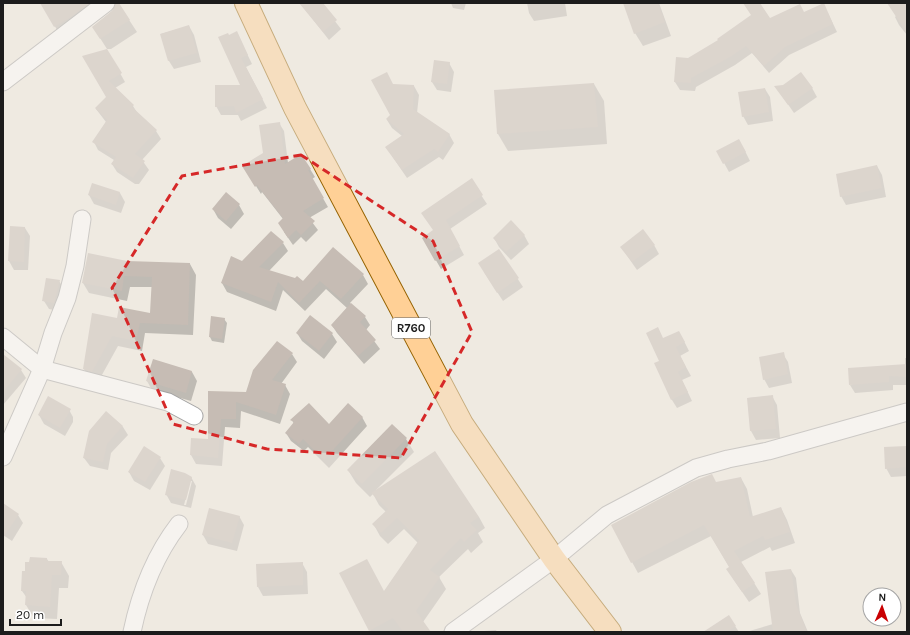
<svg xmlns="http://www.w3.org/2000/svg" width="910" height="635" font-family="Karla,sans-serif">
	<rect width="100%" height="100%" fill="#efeae1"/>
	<g fill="#0003" fill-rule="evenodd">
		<path d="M42,3H118L137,32L111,49H107L93,27L118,6L107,7L62,39Z"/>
		<path d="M300,3H321L341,29L329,40Z"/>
		<path d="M451,3H466L464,10L453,8Z"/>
		<path d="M527,3H565L567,16L534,21L529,13Z"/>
		<path d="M624,3H659L671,36L643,46L635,33Z"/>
		<path d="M751,3H759L770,19L804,13H828L837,32L789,55L769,73L752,53L735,65L696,87L695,91L680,90L675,82L688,59L719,41L752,16Z"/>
		<path d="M888,3H907V35L899,25L895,17L896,16Z"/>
		<path d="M189,26L194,35L201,62L174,69L169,61L161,34Z"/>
		<path d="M237,33L252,64L246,67L267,108L241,121L238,115H221L216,106L241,86L229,36Z"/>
		<path d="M107,50L125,82L115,88L133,106L138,114L156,131L161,139L142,160L149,170L139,184H135L117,172L112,164L114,160L98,150L94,142L106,122L96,109L107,98Z"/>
		<path d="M449,63L454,72L451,92L437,90L432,82Z"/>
		<path d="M594,84L604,101L607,144L508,151L498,134L495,91Z"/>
		<path d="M393,85L414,86L419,95L417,113L449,134L454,143L443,160L439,157L407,178L392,156L402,136L392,128L387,120L391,115Z"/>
		<path d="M783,86L812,88L817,97L794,113L776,87Z"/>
		<path d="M765,89L770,97L773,121L748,125L743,116Z"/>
		<path d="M279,123L284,131L288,163L310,169L315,177L312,179L328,207L309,218L318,230L306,242L301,237L293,245L284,232L283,219L262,192L261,194L251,178Z"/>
		<path d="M744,149L750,161L729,172L718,152Z"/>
		<path d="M877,166L882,175L886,197L846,205L841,196Z"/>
		<path d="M471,180L487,204L450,229L464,255L441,269L423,238L434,231Z"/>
		<path d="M120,193L125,202L121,213L94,204L89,195Z"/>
		<path d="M226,194L239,205L244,214L231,229L218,218L213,209Z"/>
		<path d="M11,227L25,228L30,236L28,270H14L9,261Z"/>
		<path d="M524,235L529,244L511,260L499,247L494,238Z"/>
		<path d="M283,243L288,251L269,271L303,283L363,275L368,284L350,303L365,317L370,325L366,330L380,349L364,364L337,333L332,325L347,308L326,289L305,311L283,290L276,311L227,292L222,283L232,258L242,262Z"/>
		<path d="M654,245L659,254L637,270L621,247Z"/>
		<path d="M499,250L523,287L503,301L484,272Z"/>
		<path d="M127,262L190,264L196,275L193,335L145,333L142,351L118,346L98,382L90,380L84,369L117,319L151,314L153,287H130L127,301L89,293L83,283Z"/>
		<path d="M59,281L64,289L59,311L49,309L44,301Z"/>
		<path d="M212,317L224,319L227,323L224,343L212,341L210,337Z"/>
		<path d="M297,333L332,334L337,342L324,359L302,341Z"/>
		<path d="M663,339L684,341L689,351L680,356L691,376L682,380L692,401L677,408L672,400L661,361Z"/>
		<path d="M292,354L297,362L281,384L285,385L290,394L280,424L241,411L240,428L225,427L222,466L196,464L191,455L209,441V392L247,393Z"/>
		<path d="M783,354L788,362L792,383L769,388L764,379Z"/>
		<path d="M905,358H907V385H893V390L855,393L850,385L905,365Z"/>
		<path d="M153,361L192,372L197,381L191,401L152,390L147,381Z"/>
		<path d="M3,366L21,370L26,378L3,405Z"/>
		<path d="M772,396L777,405L780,438L756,440L751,431L748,398Z"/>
		<path d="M68,408L73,417V422L65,436L44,424L39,415Z"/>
		<path d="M107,413L123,427L128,435L111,453L108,470L90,466L84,458Z"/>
		<path d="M362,417L367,426L329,468L308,447L304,451L291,441L286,433L294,424L292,420L329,425Z"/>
		<path d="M392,425L406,439L414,452L376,490L479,517L485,528L478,533L483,542L471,553L468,549L439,577L446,589L423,622L430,632H371L341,574L384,592L418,543L404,529L388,544L380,536L374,525L386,512L379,505L373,494L370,497L356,483L348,470Z"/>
		<path d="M907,447V476L891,477L886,468Z"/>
		<path d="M160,458L165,466L150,490L134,481L129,472Z"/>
		<path d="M191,477L196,486L191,508L171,503L166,494ZM190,481H192L186,505H184Z"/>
		<path d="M741,478L747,489L753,517L781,508L787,520L795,543L772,551L770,547L741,562L761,594L749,602L734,580L730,568L711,536L638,573L632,562L716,483Z"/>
		<path d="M3,504L18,515L23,523L12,541L3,535Z"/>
		<path d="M239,516L244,525L237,551L208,544L203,535Z"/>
		<path d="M47,559L49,562H61L69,576L68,588H59L57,619L34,618L26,605L27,598L22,591L26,572L30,563Z"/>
		<path d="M302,563L307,572L308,594L263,596L258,587Z"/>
		<path d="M791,570L796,578L800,613L808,632H746L773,624Z"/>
		<path d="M729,617L739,632H721Z"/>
		<path d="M496,630L497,632H472Z"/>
	</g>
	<g fill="#c6bcb4">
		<path d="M40,3H90L71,17L54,27Z"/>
		<path d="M116,3H119L130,20L100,39L92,27L112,11Z"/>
		<path d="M299,3H323L337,20L323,32Z"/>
		<path d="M623,3H658L665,22L634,34Z"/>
		<path d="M743,3H760L770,18L800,4L804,12L824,3L833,24L785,47L764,66L746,46L730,57L691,78V83L674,82L676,57L688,58L718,40L717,39L751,15Z"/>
		<path d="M887,3H907V33Z"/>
		<path d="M189,25L197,53L168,61L160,34Z"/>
		<path d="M237,31L248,55L241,58L263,99L236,113L234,106L215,107V85H240L218,37L228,33L229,35Z"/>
		<path d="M107,49L122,73L109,81L134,105L132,107L157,130L135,154L145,161L133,178L111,164L116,157L92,142L107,120L95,108L106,97L82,56Z"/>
		<path d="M434,60L450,62L447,84L431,82Z"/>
		<path d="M387,72L393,84L414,85L413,109L450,134L438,152L434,149L402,170L385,147L404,134L386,119L390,115L371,80Z"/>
		<path d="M801,72L813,88L788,105L774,86L783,85Z"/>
		<path d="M594,83L598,127L497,134L494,90Z"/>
		<path d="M765,88L769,112L742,117L738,92Z"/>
		<path d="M280,122L285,164L301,154L311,169L308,170L324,198L303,211L315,221L301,235L296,230L288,238L278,223L283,218L257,185L255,187L242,166L263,153L259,125Z"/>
		<path d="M739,139L746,152L723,164L716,151Z"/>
		<path d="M877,165L882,188L840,197L836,174Z"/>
		<path d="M472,178L483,195L446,220L460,246L435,261L422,238L433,230L421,213Z"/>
		<path d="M92,183L120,192L116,205L88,195Z"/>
		<path d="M226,192L240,204L226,221L212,209Z"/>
		<path d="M511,220L525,235L506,252L493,238Z"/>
		<path d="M10,226L25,227L24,262L8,261Z"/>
		<path d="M643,229L655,245L632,262L620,247Z"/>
		<path d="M271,231L284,242L259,267L295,278L297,276L303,281L333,247L364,274L341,299L320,281L299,303L278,282L271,302L221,283L231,256L242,261Z"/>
		<path d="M499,249L519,278L497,293L478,263Z"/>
		<path d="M88,253L127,261L190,263L188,325L140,323L136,341L112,336L92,372L83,369L92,313L117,318L119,307L150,313L152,277L124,276L122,291L82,283Z"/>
		<path d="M46,278L60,280L54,303L42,301Z"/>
		<path d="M351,303L366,316L360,322L376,340L358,356L331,325Z"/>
		<path d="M310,315L333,333L319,351L296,333Z"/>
		<path d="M211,316L225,318L222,339L209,337Z"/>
		<path d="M658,327L663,338L679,331L685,342L676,347L686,367L678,372L688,392L671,400L654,363L659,361L646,333Z"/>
		<path d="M277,341L293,353L272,380L286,384L276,415L236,402V419H221L218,458L190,455L191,438L208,439V391L246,392L253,370Z"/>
		<path d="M784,352L788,374L763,380L759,357Z"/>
		<path d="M3,354L22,369L3,392Z"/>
		<path d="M153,359L192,371L186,393L146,381Z"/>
		<path d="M907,364V377L889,376V382L849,385L848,368Z"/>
		<path d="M773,395L776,429L750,431L747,398Z"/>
		<path d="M48,396L71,409L60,428L38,415Z"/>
		<path d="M309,403L329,424L348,403L363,417L324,460L303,439L299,444L285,433L294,422L290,420Z"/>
		<path d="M106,411L123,426L107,444L103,462L83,458L89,431Z"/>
		<path d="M392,424L407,438L362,484L347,470Z"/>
		<path d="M144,446L161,457L145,482L128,472Z"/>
		<path d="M907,446V467L885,469L884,447Z"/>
		<path d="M435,451L479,517L470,523L477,530L464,542L461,538L430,570L440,577L416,611L431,632H403L393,618L369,631L339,573L367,559L384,591L419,540L397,518L381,533L372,524L388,509L371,493Z"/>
		<path d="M171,469L185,473L192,477L186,500L165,495Z"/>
		<path d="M712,474L716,482L741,477L750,517L781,507L790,532L765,540L763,536L734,551L755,583L742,592L726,569L729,567L704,525L631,563L611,525L691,482Z"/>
		<path d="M3,503L19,514L3,538Z"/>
		<path d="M209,508L240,516L232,543L202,535Z"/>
		<path d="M30,557L47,558V561H62L61,575H52L50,607L25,605L26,591H21L22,571H25V562H29Z"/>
		<path d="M303,562V585L257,587L256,564Z"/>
		<path d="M791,569L796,604L807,632H773L765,572Z"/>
		<path d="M729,615L736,626L727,632H703Z"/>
	</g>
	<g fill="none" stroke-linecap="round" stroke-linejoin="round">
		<g stroke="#a3a3a3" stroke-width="19">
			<g id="minor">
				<path d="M3,82L106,3"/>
				<path d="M3,337L42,369L168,402L194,416"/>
				<path d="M3,457L42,369L53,333L67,298L75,266L82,219"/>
				<path d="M132,632C140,594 155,555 179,524"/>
				<path d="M453,632L554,559L607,515L696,468L728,459L768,451L907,412"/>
			</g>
		</g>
		<g stroke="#956200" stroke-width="24">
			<path id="primary" d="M246,3L295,108L462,424L554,559L610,632"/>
		</g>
		<use href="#minor" stroke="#fff" stroke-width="17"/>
		<use href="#primary" stroke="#ffd096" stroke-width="22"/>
	</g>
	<path d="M0 0H910V635H0ZM301,155L433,241L472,332L401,458L267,449L173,424L112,288L182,176Z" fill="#efeae1" fill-opacity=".55" fill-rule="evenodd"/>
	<path fill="none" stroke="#d62828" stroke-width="3" stroke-dasharray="8 5" stroke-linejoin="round" d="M301,155L433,241L472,332L401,458L267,449L173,424L112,288L182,176Z"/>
	<g text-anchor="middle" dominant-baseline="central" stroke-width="3.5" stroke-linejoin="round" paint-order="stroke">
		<rect fill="#fff" stroke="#606060" stroke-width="1" x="392" y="318" width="38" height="20" rx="3"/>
		<g font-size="12" font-weight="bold" fill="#1c1c1c">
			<text x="411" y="328">R760</text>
		</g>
	</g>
	<rect width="910" height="635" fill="none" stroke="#1c1c1c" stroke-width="8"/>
	<g transform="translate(882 607) rotate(2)"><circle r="19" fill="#ffffff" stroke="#a4a4a4"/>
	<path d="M0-3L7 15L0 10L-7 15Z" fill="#c90002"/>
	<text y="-6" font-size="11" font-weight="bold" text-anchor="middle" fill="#1c1c1c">N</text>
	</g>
	<path d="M10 619v6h51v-6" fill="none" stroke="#1c1c1c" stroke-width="2"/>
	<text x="16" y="619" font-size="12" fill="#1c1c1c" stroke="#ffffff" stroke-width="3" paint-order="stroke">20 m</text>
</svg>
